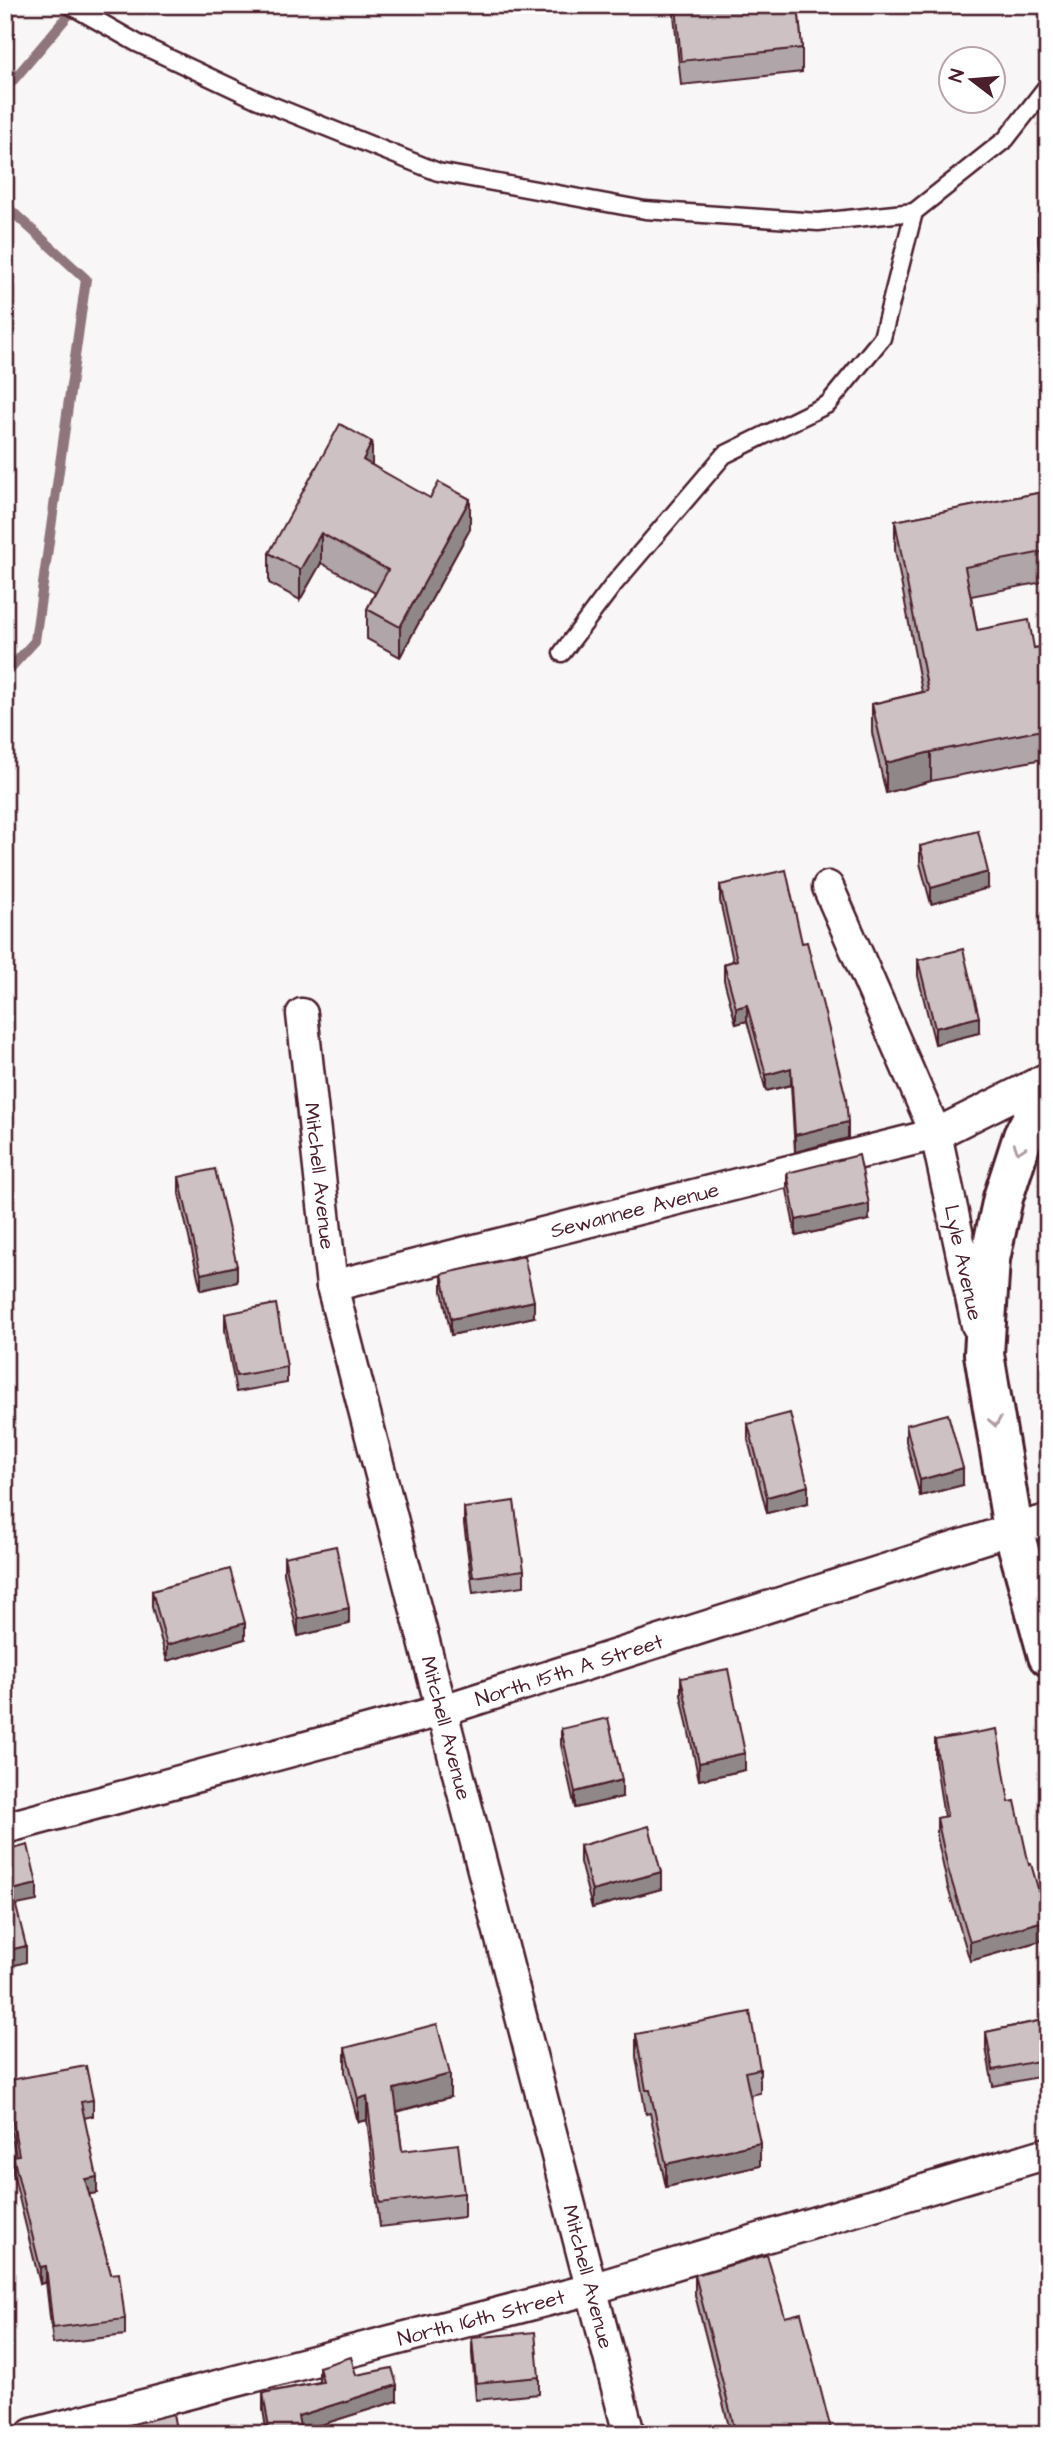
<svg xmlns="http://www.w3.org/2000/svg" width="1053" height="2439" font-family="'Architects Daughter',sans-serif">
	<rect width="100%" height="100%" fill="#f8f6f7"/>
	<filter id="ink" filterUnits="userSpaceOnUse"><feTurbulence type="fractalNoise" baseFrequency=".0143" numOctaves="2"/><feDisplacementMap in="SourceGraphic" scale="14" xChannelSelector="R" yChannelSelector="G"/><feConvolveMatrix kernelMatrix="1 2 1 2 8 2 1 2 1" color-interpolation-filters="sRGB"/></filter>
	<g filter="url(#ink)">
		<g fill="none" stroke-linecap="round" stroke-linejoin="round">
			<g stroke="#8f747b" stroke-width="10">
				<path d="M5,90L77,5"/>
				<path d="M5,205L86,279L35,641L5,674"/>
			</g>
			<g stroke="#4a1f2b" stroke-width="21">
				<g id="lane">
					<path d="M70,5L137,43L256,99L438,172L645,210L818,222L914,212L1006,139L1048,85"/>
					<path d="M562,653L614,584L724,455L828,404L882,338L914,212"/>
				</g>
			</g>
			<g stroke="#4a1f2b" stroke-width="35">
				<g id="street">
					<path id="s1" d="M828,887L936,1134L977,1325"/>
					<path id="s2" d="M302,1014L332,1286L629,2434"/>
					<path id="s3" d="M332,1286L936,1134L1048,1078"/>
					<path id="s4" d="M5,1828L440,1711L1013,1529L1048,1520"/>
					<path id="s5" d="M32,2434L591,2289L1048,2153"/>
				</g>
			</g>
			<g stroke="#4a1f2b" stroke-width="44">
				<path id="secondary" d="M1048,1088L1023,1136L1003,1198L990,1259L984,1354L1013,1529L1048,1656"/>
			</g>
			<use href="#lane" stroke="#fff" stroke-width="16"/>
			<use href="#street" stroke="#fff" stroke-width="30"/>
			<use href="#secondary" stroke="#fff" stroke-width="38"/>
		</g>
		<g fill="#b0a6a9" stroke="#4a1f2b" stroke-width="2">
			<path d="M674,5H798L802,48V72L681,85L674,15Z"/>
			<path d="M1048,217V270L1040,271L1038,242V218Z"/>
			<path d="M372,465L470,529L400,657L367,639V609L375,593L321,563L300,600L269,583V553Z"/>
			<path d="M1048,491V581L971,596L977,630L1034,648L1048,646V758L931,781L886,793L872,733V704L922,692L895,550V521Z"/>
			<path d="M920,846L988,888L931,904L920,863Z"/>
			<path d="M720,885L802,943L848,1138L795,1152L791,1085L766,1091L747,1021L736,1024L724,980V964L733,961L720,901Z"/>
			<path d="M918,960L979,1033L935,1044L918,976Z"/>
			<path d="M787,1173L869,1220L796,1236L787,1190Z"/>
			<path d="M179,1177L237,1282L201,1290L179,1194Z"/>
			<path d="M442,1274L534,1317L451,1335L442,1291Z"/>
			<path d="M225,1314L287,1367V1383L236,1392L225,1330Z"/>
			<path d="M748,1424L808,1503L767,1513L748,1440Z"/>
			<path d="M906,1425L963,1485L920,1496L906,1441Z"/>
			<path d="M464,1508L524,1570V1586L473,1593L464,1524Z"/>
			<path d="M284,1557L349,1624L298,1636L284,1574Z"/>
			<path d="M152,1591L245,1639L167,1661L152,1607Z"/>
			<path d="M681,1678L745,1770L699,1780L681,1695Z"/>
			<path d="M561,1729L622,1797L575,1808L561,1745Z"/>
			<path d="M935,1740L1009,1802L1029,1865L1047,1939L970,1961L948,1888L937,1837V1818L944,1817L935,1759Z"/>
			<path d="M580,1846L661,1889L592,1908L580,1862Z"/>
			<path d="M1048,2019V2075L993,2086L986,2048V2032Z"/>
			<path d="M636,2034L760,2069V2093L750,2095L760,2166L666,2187L650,2113L646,2114L636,2057Z"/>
			<path d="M345,2048L450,2097L397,2112L402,2151L464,2193V2217L380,2227L367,2120L358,2122L345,2072Z"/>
			<path d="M5,2081L93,2100V2116L84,2118L97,2193L89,2194L111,2274L125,2319V2335L53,2344L46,2282L40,2284L13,2173V2156H16L5,2102Z"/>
			<path d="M695,2275L785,2317L832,2434H731L695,2295Z"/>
			<path d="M472,2338L539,2377V2394L476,2400L472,2354Z"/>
			<path d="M319,2367L356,2375L397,2401L301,2431V2434H267L263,2410V2393L319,2382Z"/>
		</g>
		<g fill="#908789" stroke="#4a1f2b" stroke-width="2">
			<path d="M372,442V472L363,460Z"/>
			<path d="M470,499V529L400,657V627Z"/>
			<path d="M321,533V563L300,600V570Z"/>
			<path d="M931,752V781L886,793V763Z"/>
			<path d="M988,872V888L931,904V888Z"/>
			<path d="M747,1005V1021L736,1024V1008Z"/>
			<path d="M979,1017V1033L935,1044V1028Z"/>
			<path d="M791,1068V1085L766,1091V1075Z"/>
			<path d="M848,1122V1138L795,1152V1135Z"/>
			<path d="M869,1204V1220L796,1236V1220Z"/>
			<path d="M237,1266V1282L201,1290V1274Z"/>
			<path d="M534,1301V1317L451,1335V1319Z"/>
			<path d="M963,1468V1485L920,1496V1480Z"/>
			<path d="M808,1486V1503L767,1513V1497Z"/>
			<path d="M349,1608V1624L298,1636V1619Z"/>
			<path d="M245,1623V1639L167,1661V1645Z"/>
			<path d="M745,1753V1770L699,1780V1763Z"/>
			<path d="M622,1780V1797L575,1808V1792Z"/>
			<path d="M661,1872V1889L592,1908V1891Z"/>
			<path d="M37,1884V1901L12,1906V1890Z"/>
			<path d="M1047,1920V1939L970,1961V1942Z"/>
			<path d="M26,1946V1962L5,1968V1951Z"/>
			<path d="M450,2074V2097L394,2112V2089Z"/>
			<path d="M367,2096V2120L358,2122V2099Z"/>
			<path d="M760,2143V2166L666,2187V2164Z"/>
			<path d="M97,2177V2193L85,2195V2179Z"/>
			<path d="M46,2266V2282L40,2284V2267Z"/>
			<path d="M397,2385V2401L298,2432V2416Z"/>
		</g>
		<g fill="#cdc1c4" stroke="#4a1f2b" stroke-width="2">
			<path d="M676,5H798L802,48L681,61Z"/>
			<path d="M1048,217V247H1040L1038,218Z"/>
			<path d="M340,424L372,442L363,460L430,498L439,482L470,499L400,627L367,609L388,570L321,533L300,570L269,553Z"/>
			<path d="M1048,491V551L965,567L977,630L1029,620L1034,648L1048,646V729L931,752L886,763L872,704L928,691L895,521Z"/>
			<path d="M978,831L988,872L931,888L920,846Z"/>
			<path d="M786,870L802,943L807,942L846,1098L848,1122L795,1135L791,1068L766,1075L747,1005L736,1008L724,964L737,960L720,885Z"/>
			<path d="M963,949L979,1017L935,1028L918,960Z"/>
			<path d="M859,1155L869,1204L796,1220L787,1173Z"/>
			<path d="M215,1169L237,1266L201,1274L179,1177Z"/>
			<path d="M524,1256L534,1301L451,1319L442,1274Z"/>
			<path d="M276,1304L287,1367L236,1376L225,1314Z"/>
			<path d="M790,1413L808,1486L767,1497L748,1424Z"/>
			<path d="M948,1414L963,1468L920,1480L906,1425Z"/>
			<path d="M514,1501L524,1570L473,1577L464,1508Z"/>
			<path d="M336,1546L349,1608L298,1619L284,1557Z"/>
			<path d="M230,1569L245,1623L167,1645L152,1591Z"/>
			<path d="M728,1669L745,1753L699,1763L681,1678Z"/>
			<path d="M608,1718L622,1780L575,1792L561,1729Z"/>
			<path d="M997,1729L1009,1802L1015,1801L1029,1865L1031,1864L1047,1920L970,1942L948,1869L937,1818L947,1816L935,1740Z"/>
			<path d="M649,1826L661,1872L592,1891L580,1846Z"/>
			<path d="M28,1845L37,1884L12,1890L26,1946L5,1951V1851Z"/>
			<path d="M750,2012L760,2069L745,2072L760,2143L666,2164L650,2090H646L636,2034Z"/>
			<path d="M1048,2019V2059L993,2070L986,2032Z"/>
			<path d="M437,2024L450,2074L394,2089L402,2151L458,2144L464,2193L380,2203L367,2096L358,2099L345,2048Z"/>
			<path d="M86,2066L93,2100L81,2102L97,2177L85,2179L111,2274L119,2273L125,2319L53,2328L46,2266L40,2267L13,2156L19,2155L5,2081Z"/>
			<path d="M767,2255L785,2317L801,2313L832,2434H736L695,2275Z"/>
			<path d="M535,2332L539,2377L476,2383L472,2338Z"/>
			<path d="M351,2357L356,2375L392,2368L397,2385L298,2416L301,2432L290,2434H270L263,2393L323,2382L319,2367Z"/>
			<path d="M173,2414L177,2434H94Z"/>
		</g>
		<defs><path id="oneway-chevron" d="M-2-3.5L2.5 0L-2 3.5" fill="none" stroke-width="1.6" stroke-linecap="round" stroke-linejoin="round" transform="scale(1.75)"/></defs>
		<g stroke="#ae9aa0">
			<use href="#oneway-chevron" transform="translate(1019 1149) rotate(108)"/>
			<use href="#oneway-chevron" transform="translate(995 1422) rotate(80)"/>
		</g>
	</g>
	<g text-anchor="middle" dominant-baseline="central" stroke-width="5" stroke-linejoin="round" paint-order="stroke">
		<g font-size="21" fill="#4a1f2b" stroke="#fff">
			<text stroke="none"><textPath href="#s2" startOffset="163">Mitchell Avenue</textPath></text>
			<text stroke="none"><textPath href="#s3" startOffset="312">Sewannee Avenue</textPath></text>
			<text stroke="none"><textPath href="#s1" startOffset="401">Lyle Avenue</textPath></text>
			<text stroke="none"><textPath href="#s4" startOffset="586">North 15th A Street</textPath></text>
			<text stroke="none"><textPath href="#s2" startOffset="730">Mitchell Avenue</textPath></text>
			<text stroke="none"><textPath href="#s2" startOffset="1297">Mitchell Avenue</textPath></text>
			<text stroke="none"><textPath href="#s5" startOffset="464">North 16th Street</textPath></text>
		</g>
	</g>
	<rect width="1053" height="2439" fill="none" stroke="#fff" stroke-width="28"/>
	<rect x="14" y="14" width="1025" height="2411" fill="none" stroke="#4a1f2b" stroke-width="2.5" filter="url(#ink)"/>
	<g transform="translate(972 80) rotate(286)"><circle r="33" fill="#ffffff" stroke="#b7a5aa" stroke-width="2"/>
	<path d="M0-5L12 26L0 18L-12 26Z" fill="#4a1f2b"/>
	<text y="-10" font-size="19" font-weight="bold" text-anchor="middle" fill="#4a1f2b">N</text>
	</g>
</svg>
